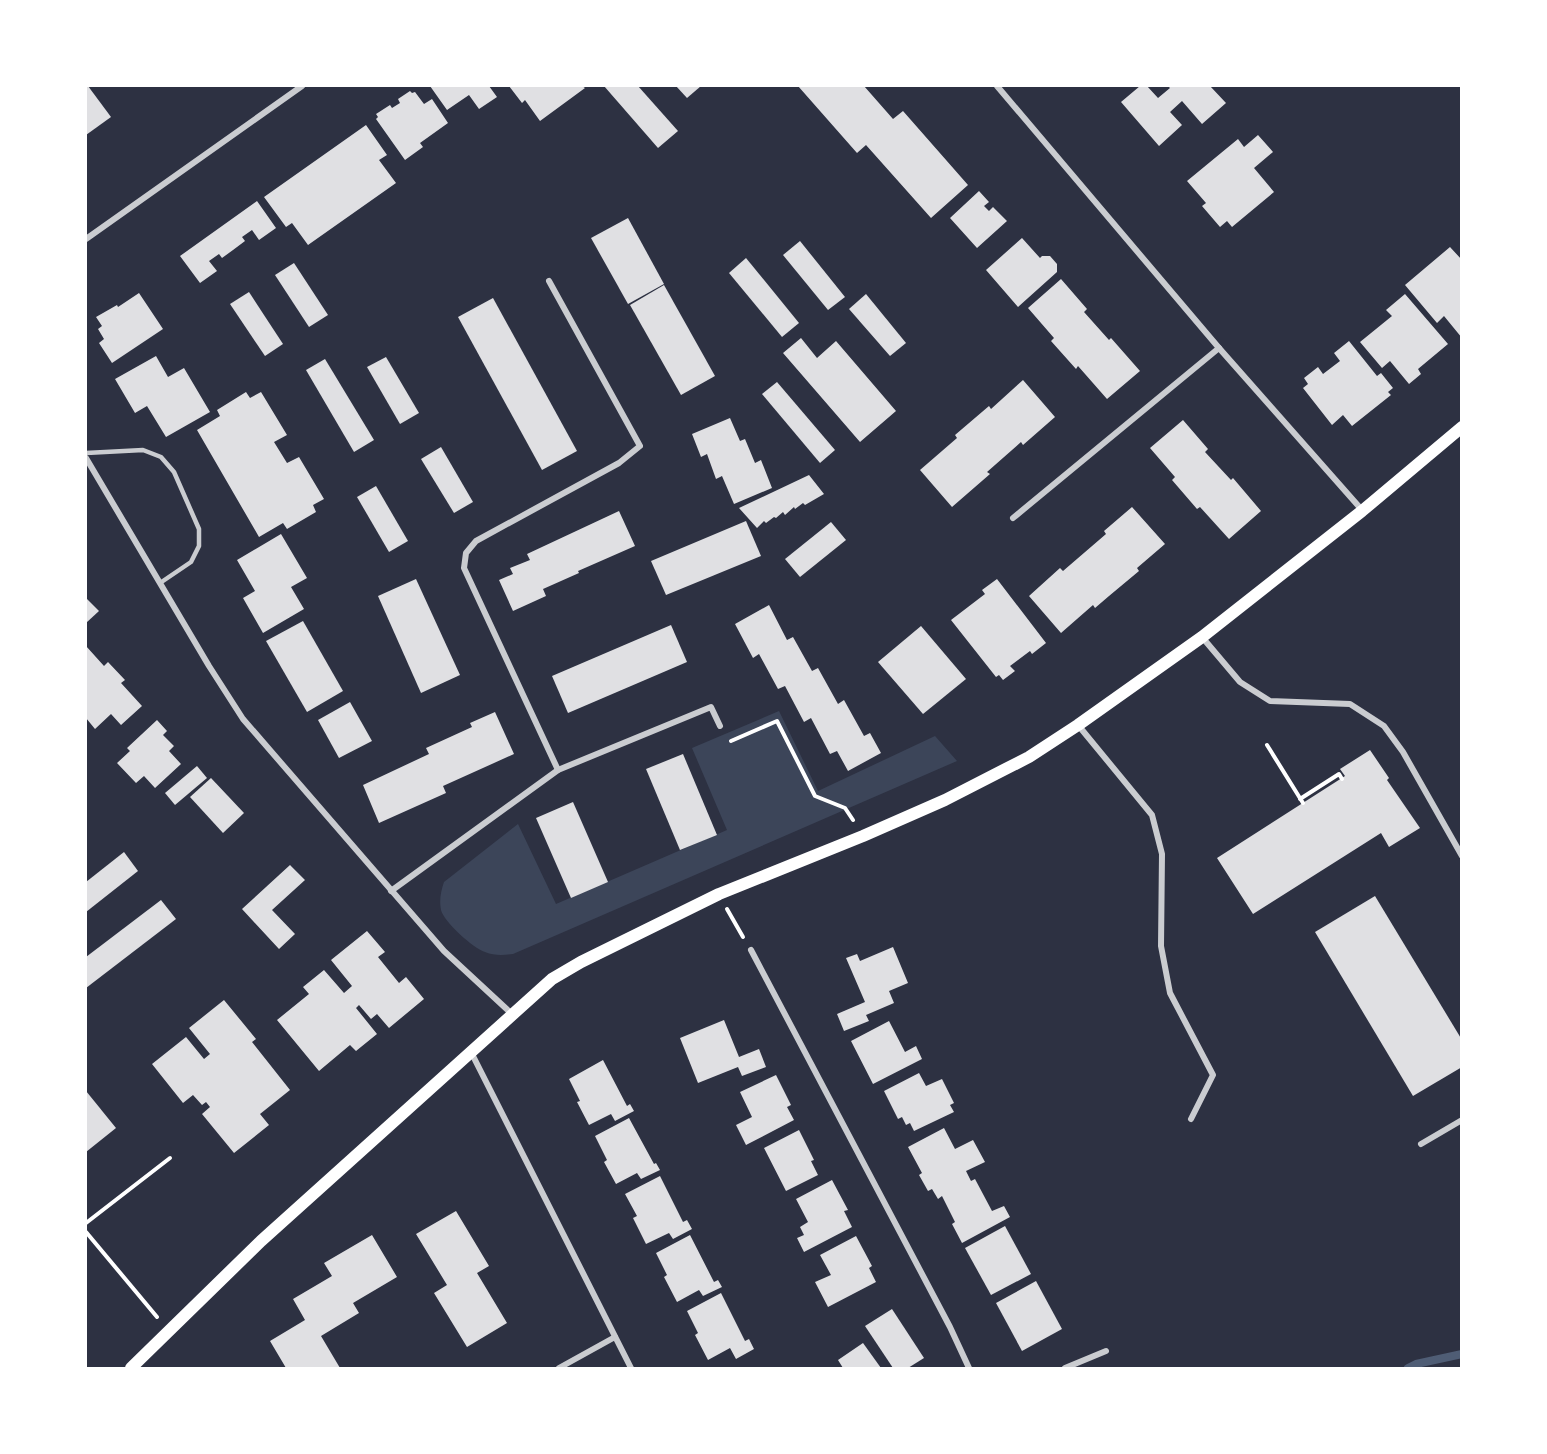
<svg xmlns="http://www.w3.org/2000/svg" width="1547" height="1454" font-family="'Space Grotesk',sans-serif">
	<rect width="100%" height="100%" fill="#2d3142"/>
	<path fill="#3c4559" d="M779,711L818,791L935,736L957,761L513,954C504,955 495,956 485,952C473,948 444,922 441,910C439,900 441,891 444,882L518,824L556,904L727,830L692,748Z"/>
	<g fill="none" stroke-linecap="round" stroke-linejoin="round">
		<path stroke="#4f5d75" stroke-width="8" d="M1408,1368L1416,1364L1462,1354"/>
	</g>
	<g fill="#e0e0e3">
		<path d="M86,86H88L111,117L86,135Z"/>
		<path d="M430,86H489L497,97L479,109L469,95L447,110Z"/>
		<path d="M509,86H582L585,88L540,121L525,100L522,103Z"/>
		<path d="M604,86H638L678,131L658,148Z"/>
		<path d="M676,86H701L687,98Z"/>
		<path d="M798,86H864L893,119L903,111L968,185L931,218L866,145L857,153Z"/>
		<path d="M1140,86H1147L1158,98L1170,88L1168,86H1210L1226,103L1202,124L1182,101L1170,112L1182,125L1159,146L1121,102Z"/>
		<path d="M410,91L412,93L415,92L424,104L432,99L448,123L420,143L423,147L405,160L376,119L378,117L376,114L390,105L392,108L400,103L398,99Z"/>
		<path d="M366,125L387,155L379,160L396,183L308,245L292,223L286,227L264,197Z"/>
		<path d="M1258,135L1273,152L1254,168L1274,192L1232,227L1227,221L1220,227L1202,206L1206,203L1187,181L1238,139L1244,147Z"/>
		<path d="M979,191L989,202L984,206L989,211L993,207L1007,221L977,248L950,218Z"/>
		<path d="M257,201L276,228L259,240L252,230L242,237L245,241L233,250L222,258L219,254L209,261L217,271L200,283L180,256Z"/>
		<path d="M628,218L664,284L628,304L591,238Z"/>
		<path d="M1022,238L1040,258L1042,256H1050L1057,264V272L1018,307L986,270Z"/>
		<path d="M800,241L845,297L828,310L783,255Z"/>
		<path d="M1450,247L1462,260V338L1444,316L1437,323L1405,285Z"/>
		<path d="M746,258L799,323L782,337L729,273Z"/>
		<path d="M294,263L328,315L309,327L275,275Z"/>
		<path d="M1061,279L1087,309L1084,312L1109,340L1111,338L1140,371L1107,399L1078,366L1076,369L1051,341L1054,338L1028,308Z"/>
		<path d="M664,285L715,376L681,395L630,305Z"/>
		<path d="M249,292L283,344L265,356L230,304Z"/>
		<path d="M139,293L163,329L112,363L99,343L104,339L98,329L102,326L96,317L117,305L118,307Z"/>
		<path d="M866,294L906,343L890,356L849,309Z"/>
		<path d="M1405,294L1448,344L1418,369L1421,374L1409,384L1390,361L1382,368L1360,342L1392,316L1386,310Z"/>
		<path d="M493,298L577,451L542,470L458,317Z"/>
		<path d="M801,338L817,358L836,341L896,411L860,442L783,353Z"/>
		<path d="M1349,341L1377,376L1381,373L1393,388L1388,392L1391,395L1352,426L1343,415L1332,425L1303,388L1308,384L1304,378L1318,367L1323,374L1340,361L1334,353Z"/>
		<path d="M156,356L168,377L184,368L210,412L166,437L147,406L135,413L115,379Z"/>
		<path d="M386,357L419,413L400,424L367,367Z"/>
		<path d="M325,359L374,440L354,452L306,370Z"/>
		<path d="M1023,380L1055,417L1023,445L1021,442L987,472L990,474L952,507L920,470L957,438L955,435L989,406L991,409Z"/>
		<path d="M777,382L835,450L820,463L762,394Z"/>
		<path d="M246,392L250,398L261,392L287,435L274,442L287,463L299,457L324,499L313,505L316,512L287,529L283,523L259,537L197,430L220,416L217,410Z"/>
		<path d="M730,418L740,441L745,439L755,463L761,460L772,488L734,504L722,476L716,479L707,454L701,457L692,434Z"/>
		<path d="M1183,420L1208,449L1205,452L1231,480L1233,478L1261,511L1229,539L1200,507L1197,509L1172,480L1175,477L1150,448Z"/>
		<path d="M441,447L473,502L454,513L421,459Z"/>
		<path d="M809,475L824,494L805,505L803,503L795,509L794,507L785,515L783,512L776,518L774,517L766,523L764,521L757,528L739,508Z"/>
		<path d="M376,486L408,541L389,552L357,497Z"/>
		<path d="M1132,507L1165,544L1137,568L1139,571L1109,596L1095,608L1093,605L1061,633L1029,596L1060,568L1063,571L1106,534L1104,531Z"/>
		<path d="M619,511L635,546L578,571L579,573L543,589L546,596L513,611L499,580L513,574L510,568L530,560L527,554Z"/>
		<path d="M746,521L761,556L666,595L651,561Z"/>
		<path d="M831,522L846,540L800,577L785,559Z"/>
		<path d="M281,534L307,578L291,587L304,609L263,633L243,598L255,591L237,560Z"/>
		<path d="M416,579L460,675L421,693L378,596Z"/>
		<path d="M997,579L1046,643L1032,654L1030,651L1010,666L1015,671L1003,680L999,675L996,677L951,620L985,594L982,590Z"/>
		<path d="M86,598L99,611L86,623Z"/>
		<path d="M769,605L787,640L793,637L812,671L818,668L838,704L844,700L864,736L870,733L881,753L848,771L837,751L830,754L811,718L804,722L785,686L778,689L759,654L753,658L735,624Z"/>
		<path d="M303,621L343,691L307,712L266,641Z"/>
		<path d="M671,625L687,662L568,713L552,676Z"/>
		<path d="M921,626L966,679L923,714L878,662Z"/>
		<path d="M86,646L104,666L108,662L125,680L121,683L142,706L121,725L111,714L95,729L86,718Z"/>
		<path d="M350,702L372,741L339,758L318,720Z"/>
		<path d="M495,712L514,754L443,786L446,793L379,823L363,785L429,754L426,748L472,727L470,723Z"/>
		<path d="M157,720L167,731L163,735L174,746L169,751L181,764L155,788L144,776L136,783L117,763L130,751L127,748Z"/>
		<path d="M1370,750L1389,778L1387,780L1420,828L1389,847L1381,833L1253,914L1217,858L1345,776L1340,769Z"/>
		<path d="M683,754L717,835L680,850L646,769Z"/>
		<path d="M197,766L207,778L175,805L165,793Z"/>
		<path d="M211,778L244,813L223,833L190,797Z"/>
		<path d="M573,802L608,882L571,898L536,818Z"/>
		<path d="M124,852L138,871L86,912V882Z"/>
		<path d="M290,865L305,880L272,910L295,934L279,949L242,909Z"/>
		<path d="M1375,896L1462,1040V1067L1413,1096L1315,932Z"/>
		<path d="M161,900L176,919L86,988V957Z"/>
		<path d="M367,931L385,952L378,957L399,983L406,977L424,999L389,1028L377,1014L371,1019L359,1005L356,1008L377,1034L356,1051L350,1045L319,1071L277,1020L309,994L303,987L324,970L344,993L352,986L331,960Z"/>
		<path d="M893,947L908,983L889,991L894,1003L866,1015L869,1021L844,1031L837,1014L865,1002L846,958L857,954L860,961Z"/>
		<path d="M224,1000L256,1039L252,1042L290,1090L260,1114L269,1125L234,1153L202,1114L210,1107L206,1102L202,1105L193,1095L183,1103L152,1064L186,1037L204,1059L210,1054L189,1028Z"/>
		<path d="M724,1020L739,1057L759,1049L766,1067L742,1076L738,1067L698,1083L680,1038Z"/>
		<path d="M889,1021L905,1052L916,1046L922,1059L873,1084L851,1041Z"/>
		<path d="M603,1060L627,1106L630,1104L634,1111L615,1121L611,1114L589,1125L577,1102L580,1101L569,1079Z"/>
		<path d="M919,1073L926,1086L942,1079L954,1103L950,1105L954,1112L914,1131L910,1123L906,1125L902,1117L898,1119L884,1091Z"/>
		<path d="M776,1075L791,1105L787,1107L794,1120L746,1145L736,1125L752,1117L740,1092Z"/>
		<path d="M86,1091L116,1128L86,1152Z"/>
		<path d="M629,1118L654,1164L656,1163L660,1170L641,1179L637,1173L616,1184L604,1162L607,1160L595,1136Z"/>
		<path d="M944,1128L955,1149L973,1140L985,1162L966,1171L971,1181L975,1179L992,1211L1004,1206L1010,1217L962,1243L952,1224L955,1222L942,1196L938,1199L932,1189L928,1191L919,1175L922,1173L908,1147Z"/>
		<path d="M799,1130L814,1160L811,1161L818,1175L786,1191L764,1148Z"/>
		<path d="M660,1176L683,1222L687,1220L692,1229L673,1239L669,1233L646,1244L633,1218L637,1216L625,1194Z"/>
		<path d="M832,1180L848,1210L844,1211L852,1227L804,1252L797,1238L804,1235L800,1227L808,1222L796,1199Z"/>
		<path d="M456,1211L489,1266L477,1273L507,1323L467,1347L434,1293L447,1285L416,1234Z"/>
		<path d="M1005,1226L1031,1274L991,1295L965,1248Z"/>
		<path d="M372,1235L397,1277L353,1303L359,1313L321,1336L340,1368H286L270,1341L305,1320L293,1299L332,1276L324,1263Z"/>
		<path d="M690,1235L714,1282L718,1280L722,1287L703,1296L699,1290L677,1302L664,1277L667,1275L656,1253Z"/>
		<path d="M856,1236L872,1266L869,1268L876,1282L828,1307L815,1282L831,1275L820,1255Z"/>
		<path d="M1036,1281L1062,1329L1022,1351L996,1303Z"/>
		<path d="M721,1293L745,1341L749,1339L754,1349L736,1359L730,1348L708,1360L695,1335L698,1333L687,1311Z"/>
		<path d="M892,1309L924,1358L908,1368H893L865,1326Z"/>
		<path d="M863,1343L881,1368H843L838,1360Z"/>
	</g>
	<g fill="none" stroke-linecap="round" stroke-linejoin="round">
		<g stroke="#fff" stroke-width="4">
			<path d="M731,741L777,721L815,796L845,808L853,820"/>
			<path d="M1267,745L1303,803"/>
			<path d="M1300,799L1339,774L1342,779"/>
			<path d="M727,909L743,937"/>
			<path d="M86,1223L170,1158"/>
			<path d="M86,1232L157,1317"/>
		</g>
		<path stroke="#caccd0" stroke-width="4.5" d="M86,453L143,450L161,457L174,472L199,529V546L191,562L160,583"/>
		<g stroke="#caccd0" stroke-width="6">
			<path d="M997,86L1219,348L1362,510"/>
			<path d="M86,239L302,86"/>
			<path d="M549,281L640,446L619,463L476,541L466,553L464,568L558,770"/>
			<path d="M86,458L209,666L243,719L444,951L512,1014"/>
			<path d="M1013,518L1219,348"/>
			<path d="M1202,637L1240,682L1270,701L1350,704L1384,726L1403,752L1462,856"/>
			<path d="M1078,725L1152,815L1162,854L1161,946L1170,993L1213,1075L1191,1119"/>
			<path d="M391,891L558,770L711,707L720,726"/>
			<path d="M751,950L950,1327L969,1368"/>
			<path d="M471,1052L631,1368"/>
			<path d="M1421,1144L1462,1120"/>
			<path d="M559,1368L615,1337"/>
			<path d="M1065,1368L1106,1351"/>
		</g>
		<path stroke="#fff" stroke-width="12" d="M131,1368L261,1241L552,979L581,962L719,894L863,836L945,800L1029,757L1078,725L1202,637L1362,511L1462,427"/>
	</g>
	<rect width="1547" height="1454" fill="none" stroke="#ffffff" stroke-width="174"/>
</svg>
